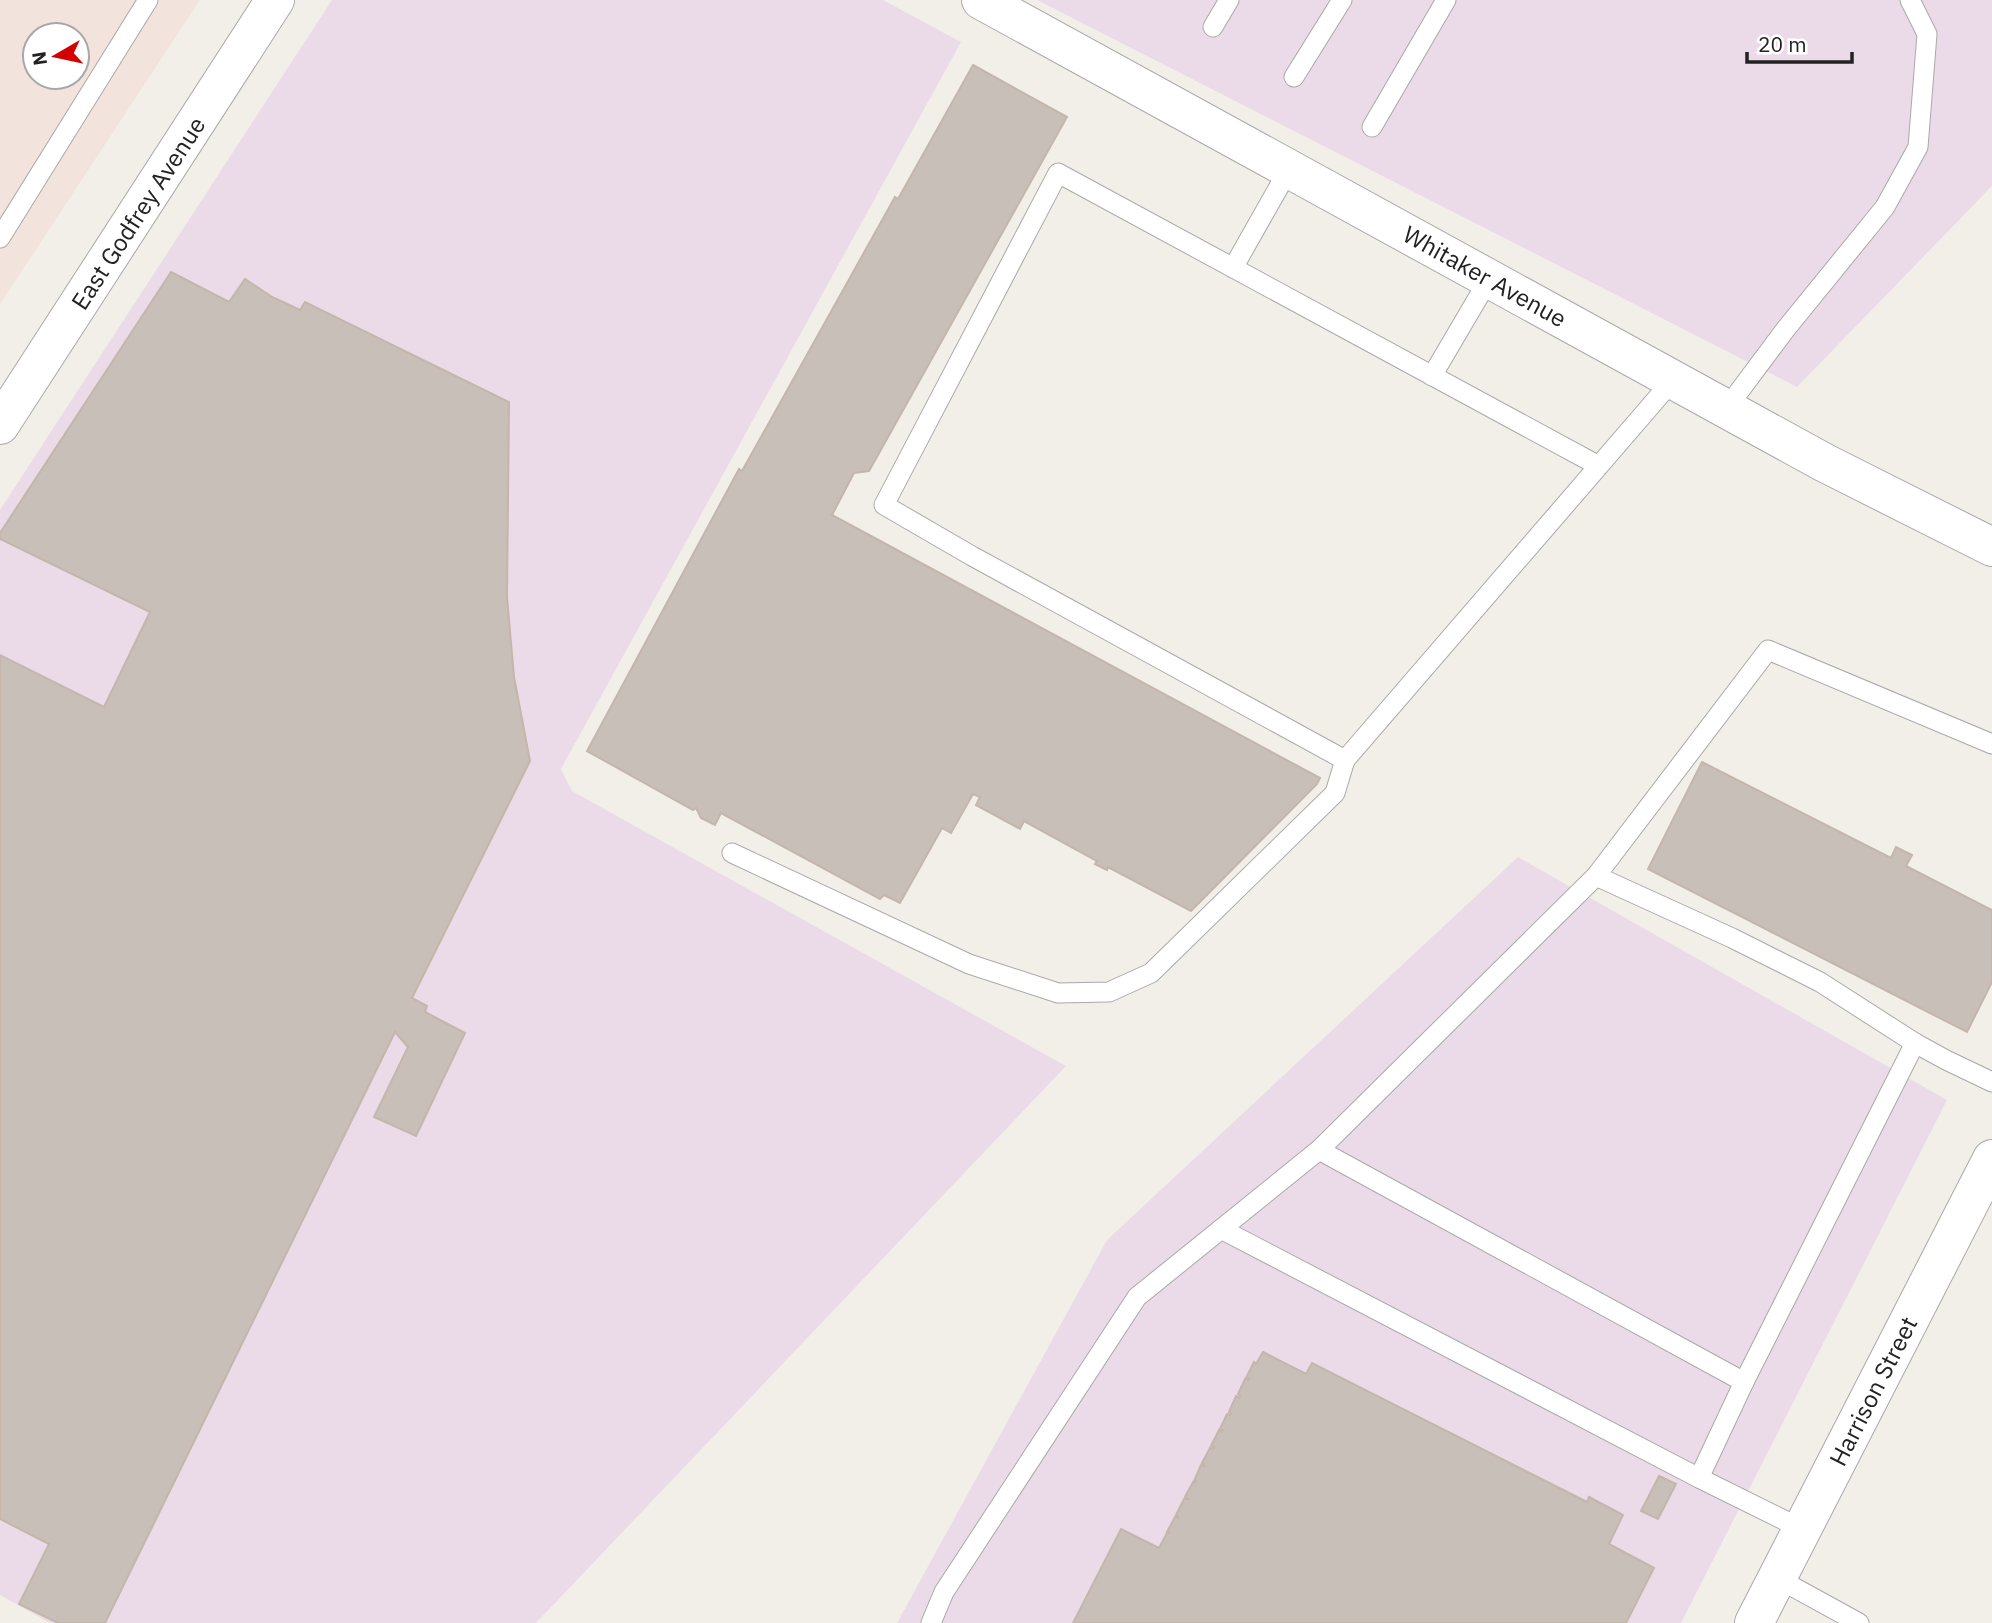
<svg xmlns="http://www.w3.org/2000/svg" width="1992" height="1623" font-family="'IBM Plex Sans',sans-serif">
	<rect width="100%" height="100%" fill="#f2efe9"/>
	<g fill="#ebdbe8">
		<path d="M332,0H883L961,42L561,769L572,791L1066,1066L536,1623H50L0,1595V510Z"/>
		<path d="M1037,0H1992V186L1797,387Z"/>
		<path d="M1518,857L1947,1100L1681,1623H897L1107,1240Z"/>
	</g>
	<path fill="#f3e3dd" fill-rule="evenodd" d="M0,0H200L0,304ZM35,35H77V77H35Z"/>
	<g fill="#c7bfb8" stroke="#c4b6ab" stroke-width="2">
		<path d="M973,65L1067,117L869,471L854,473L832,515L1320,778L1317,784L1191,911L1108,867L1107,870L1095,864L1097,861L1024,821L1020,829L976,805L980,797L973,794L951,833L942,828L900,903L884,895L880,899L721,813L715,825L701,818L696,808L693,810L587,751L739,469L742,471L895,197L898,199Z"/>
		<path d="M171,272L229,302L245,279L272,297L300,310L305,302L509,402L507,597L514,677L530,761L412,998L427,1006L425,1012L465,1033L416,1136L374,1117L408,1047L395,1032L105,1623H58L19,1604L49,1544L0,1519V655L104,707L150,612L0,539V533Z"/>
		<path d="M1702,762L1891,858L1896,847L1912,855L1906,866L1992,910V982L1967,1032L1648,869Z"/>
		<path d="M1263,1352L1306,1374L1312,1363L1587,1502L1589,1497L1623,1515L1609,1544L1654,1568L1626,1623H1073L1121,1529L1159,1548L1167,1533H1170L1167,1532L1175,1517L1178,1518V1516L1176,1515L1184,1499H1188L1185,1497L1193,1482L1195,1483L1196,1481H1194L1201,1465L1204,1466V1464L1202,1463L1210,1448L1213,1449L1214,1447L1211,1446L1219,1430L1221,1432L1223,1430L1220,1429L1227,1414L1230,1415L1231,1413L1229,1412L1236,1396L1239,1398L1240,1396L1238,1394L1245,1379L1248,1380L1249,1379L1246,1378L1254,1362L1256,1364Z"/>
		<path d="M1659,1476L1676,1484L1658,1519L1641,1511Z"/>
	</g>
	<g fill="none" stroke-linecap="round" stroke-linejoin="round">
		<g stroke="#a9a9a9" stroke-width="21">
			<g id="service">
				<path d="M1213,27L1229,0"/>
				<path d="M1294,77L1342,0"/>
				<path d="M1372,127L1446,0"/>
				<path d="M0,238L148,0"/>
				<path d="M1233,268L1289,169"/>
				<path d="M1432,376L1489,279"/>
				<path d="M1726,409L1785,330L1885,207L1918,147L1927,34L1910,0"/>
				<path d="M1599,466L1058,173L884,505L972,556L1345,760L1673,380"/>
				<path d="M732,853L969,964L1058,993L1109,992L1151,973L1335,793L1345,760"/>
				<path d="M1596,876L1768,650L1992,744"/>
				<path d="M1221,1229L1699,1478"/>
				<path d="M1744,1382L1319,1150L1596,876L1732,938L1820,982L1915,1043L1946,1060L1992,1082"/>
				<path d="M1802,1529L1699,1478L1744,1382L1915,1043"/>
				<path d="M1777,1578L1859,1623"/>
				<path d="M931,1623L944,1592L1137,1297L1319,1150"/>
			</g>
		</g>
		<g stroke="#a9a9a9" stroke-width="40">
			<path id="minor" d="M1754,1623L1992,1159"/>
		</g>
		<g stroke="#a9a9a9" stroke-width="40">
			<g id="tertiary">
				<path d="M981,0L1825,463L1992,547"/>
				<path d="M0,425L275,0"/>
			</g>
		</g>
		<use href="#service" stroke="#fff" stroke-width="19"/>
		<use href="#minor" stroke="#fff" stroke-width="38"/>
		<use href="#tertiary" stroke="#fff" stroke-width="38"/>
	</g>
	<g text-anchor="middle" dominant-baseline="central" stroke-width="6" stroke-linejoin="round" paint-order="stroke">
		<g font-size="24" fill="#222" stroke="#fff">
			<text transform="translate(138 213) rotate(-57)">East Godfrey Avenue</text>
			<text transform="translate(1485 276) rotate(29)">Whitaker Avenue</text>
			<text transform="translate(1873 1391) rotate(-63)">Harrison Street</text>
		</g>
	</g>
	<g transform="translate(56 56) rotate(261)"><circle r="33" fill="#ffffff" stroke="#a7a7a7" stroke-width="2"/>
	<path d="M0-5L12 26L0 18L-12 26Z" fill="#d40000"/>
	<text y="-10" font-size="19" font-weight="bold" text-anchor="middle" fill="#222222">N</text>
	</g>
	<path d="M1747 52v10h105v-10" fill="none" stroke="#222222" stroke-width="3.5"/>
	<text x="1758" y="52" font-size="21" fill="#222222" stroke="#ffffff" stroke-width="5" paint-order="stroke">20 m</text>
</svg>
